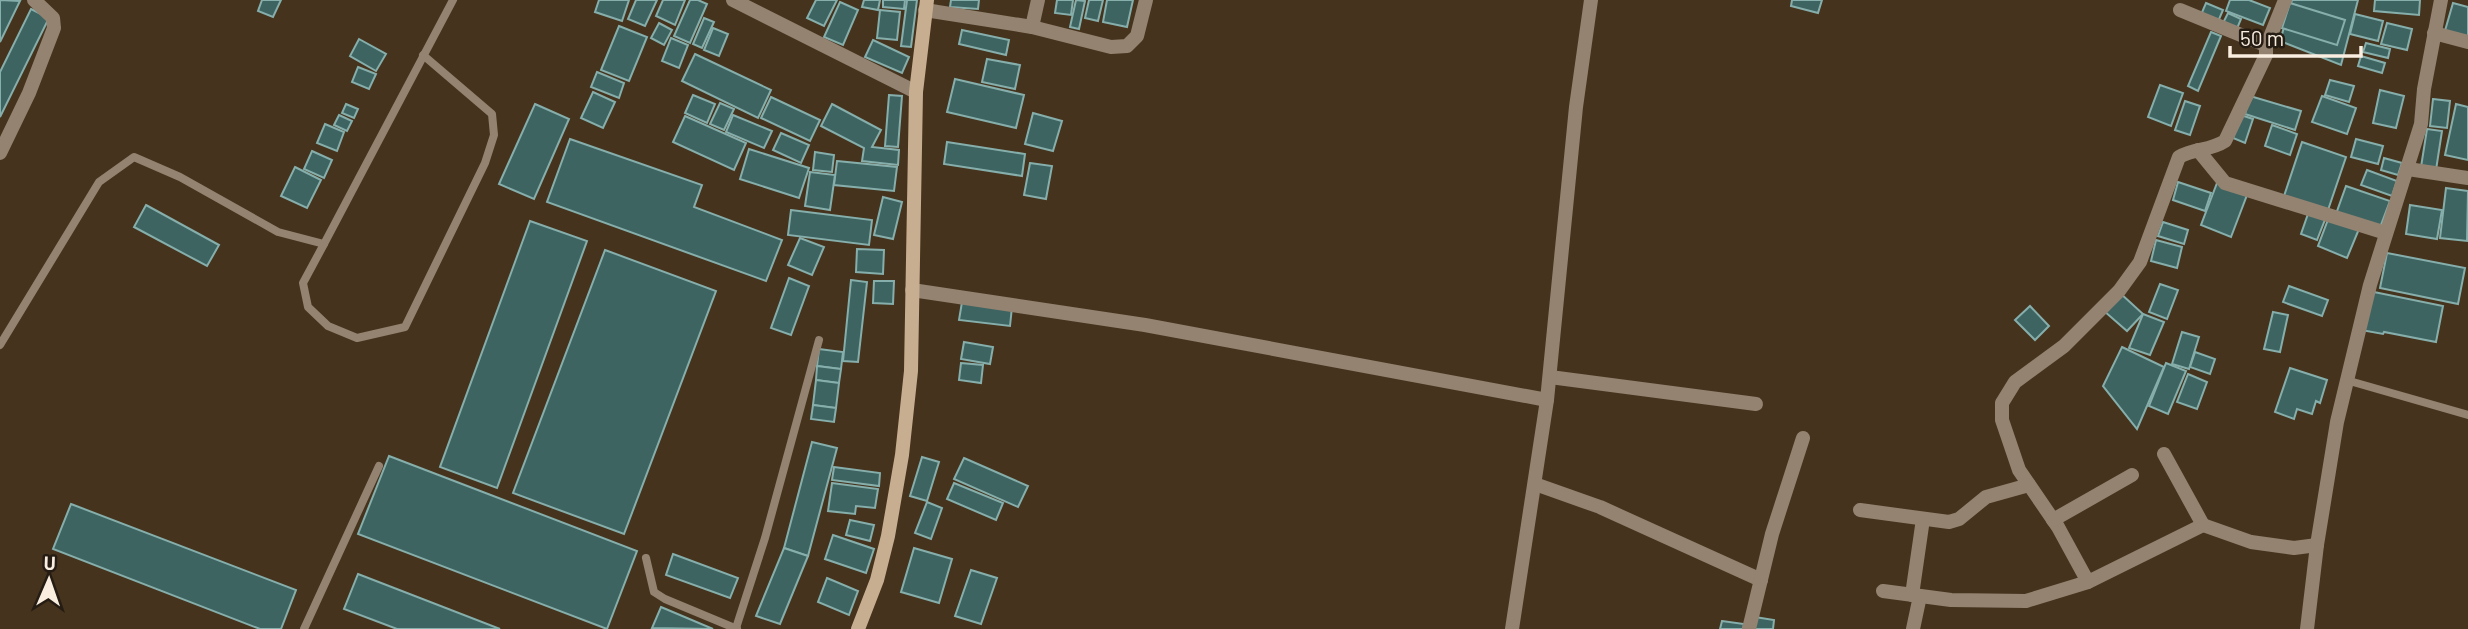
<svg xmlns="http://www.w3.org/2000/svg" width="2468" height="629" font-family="Barlow,sans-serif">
	<rect width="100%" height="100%" fill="#45331d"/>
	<g fill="#3e6462" stroke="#86aeab" stroke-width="2">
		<path d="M0,0L20,1L0,42Z"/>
		<path d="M262,0H281L273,17L258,11Z"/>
		<path d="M599,0H629L622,21L595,12Z"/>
		<path d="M636,0H657L645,26L628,19Z"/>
		<path d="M663,0H685L675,25L656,16Z"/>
		<path d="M690,0H698L707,4L690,43L674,36Z"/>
		<path d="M816,0H837L824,26L807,18Z"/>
		<path d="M864,0H880L878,10L862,7Z"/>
		<path d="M883,0H905L904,9L883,7Z"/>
		<path d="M907,0H917L911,47L901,46Z"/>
		<path d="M951,0H979L978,9L950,7Z"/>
		<path d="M1057,0H1073L1071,15L1055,13Z"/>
		<path d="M1076,0L1085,1L1079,29L1070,27Z"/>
		<path d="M1089,0H1103L1098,21L1085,18Z"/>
		<path d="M1107,0H1133L1127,27L1103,22Z"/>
		<path d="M1792,0H1822L1818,13L1791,6Z"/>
		<path d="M2230,0H2249L2270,8L2263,25L2226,11Z"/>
		<path d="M2292,0H2358L2341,65L2280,41Z"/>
		<path d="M2375,0H2420L2419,15L2374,11Z"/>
		<path d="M840,2L858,10L843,45L824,37Z"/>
		<path d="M2206,3L2223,10L2217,24L2200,17Z"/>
		<path d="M2290,3L2345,20L2337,45L2282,28Z"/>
		<path d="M2453,3L2468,7V41L2444,34Z"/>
		<path d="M31,9L49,18L0,117V72Z"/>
		<path d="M880,10L900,12L897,40L877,38Z"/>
		<path d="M2228,13L2241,19L2236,31L2222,25Z"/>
		<path d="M2355,14L2383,21L2378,41L2350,34Z"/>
		<path d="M704,18L714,22L702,48L693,44Z"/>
		<path d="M659,23L672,30L664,45L651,38Z"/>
		<path d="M2387,23L2412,29L2407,50L2381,44Z"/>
		<path d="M619,26L647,37L629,81L601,70Z"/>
		<path d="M713,28L728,34L719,56L704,50Z"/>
		<path d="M962,30L1009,40L1006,55L959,44Z"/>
		<path d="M2211,32L2221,36L2198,91L2188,86Z"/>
		<path d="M671,38L688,45L679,68L662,61Z"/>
		<path d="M359,39L386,54L376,71L350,56Z"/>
		<path d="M873,40L909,57L902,73L865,57Z"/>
		<path d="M2366,43L2390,49L2388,58L2363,52Z"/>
		<path d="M695,54L771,90L758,118L682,81Z"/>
		<path d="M2361,56L2385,63L2382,73L2358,66Z"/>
		<path d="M987,59L1020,65L1015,89L982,82Z"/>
		<path d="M358,67L376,74L369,89L352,82Z"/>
		<path d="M597,72L624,83L619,98L591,87Z"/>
		<path d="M955,79L1024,95L1016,128L947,112Z"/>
		<path d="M2330,80L2354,86L2349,102L2325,95Z"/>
		<path d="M2160,85L2183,93L2171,126L2148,117Z"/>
		<path d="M2380,90L2404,96L2396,128L2373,123Z"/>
		<path d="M593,92L615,102L603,128L581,118Z"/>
		<path d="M693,95L715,104L707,123L685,113Z"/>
		<path d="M889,95L902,96L898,147L885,146Z"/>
		<path d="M2250,96L2301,111L2295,130L2245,114Z"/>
		<path d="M2322,96L2356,108L2347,134L2312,122Z"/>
		<path d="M771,97L820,120L810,141L761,118Z"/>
		<path d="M2433,99L2450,101L2447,128L2430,126Z"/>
		<path d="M2185,101L2200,106L2190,135L2175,130Z"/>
		<path d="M720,103L734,109L724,130L710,124Z"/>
		<path d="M346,104L358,109L354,118L342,113Z"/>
		<path d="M535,104L569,119L534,199L499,184Z"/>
		<path d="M832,104L881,130L872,147L899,150L898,165L862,161L864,148L821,126Z"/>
		<path d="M2456,104L2468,107V160L2445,155Z"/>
		<path d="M1033,113L1062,121L1053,151L1025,144Z"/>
		<path d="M339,115L352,121L347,131L334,125Z"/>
		<path d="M733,115L772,131L764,148L726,132Z"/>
		<path d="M2241,115L2253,119L2245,143L2233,138Z"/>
		<path d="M685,116L746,143L734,170L673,142Z"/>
		<path d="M325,124L344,132L337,151L317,143Z"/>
		<path d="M2272,125L2297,134L2290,155L2265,146Z"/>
		<path d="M2427,129L2442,131L2436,170L2421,167Z"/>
		<path d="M781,133L809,145L801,163L773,150Z"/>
		<path d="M570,139L702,185L694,207L782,240L766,281L547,202Z"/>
		<path d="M2356,139L2383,146L2378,164L2351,157Z"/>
		<path d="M947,142L1025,154L1022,176L944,164Z"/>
		<path d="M2302,142L2346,157L2328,210L2284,196Z"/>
		<path d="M749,149L809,168L799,198L740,179Z"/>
		<path d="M312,151L332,160L324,178L304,169Z"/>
		<path d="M815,152L834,155L832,172L813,170Z"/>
		<path d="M2384,158L2402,163L2398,175L2381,170Z"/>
		<path d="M837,161L897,167L894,191L834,185Z"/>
		<path d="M1030,163L1052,166L1046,199L1024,195Z"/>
		<path d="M295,167L321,180L307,208L281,196Z"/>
		<path d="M2367,170L2397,181L2392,196L2361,185Z"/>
		<path d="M810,172L835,175L830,210L805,206Z"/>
		<path d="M2178,182L2211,193L2205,211L2173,200Z"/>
		<path d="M2217,183L2247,195L2231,237L2201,225Z"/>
		<path d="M2346,186L2390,201L2379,230L2336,214Z"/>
		<path d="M2446,188L2468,191L2467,241L2440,238Z"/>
		<path d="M883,197L902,202L893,239L874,235Z"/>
		<path d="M146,205L219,245L207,266L134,227Z"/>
		<path d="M2410,205L2442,210L2437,239L2406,234Z"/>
		<path d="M791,210L872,220L869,245L788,235Z"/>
		<path d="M2309,211L2326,217L2317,240L2301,234Z"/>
		<path d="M2329,217L2359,229L2347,258L2318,246Z"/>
		<path d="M530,221L587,241L497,488L440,467Z"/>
		<path d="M2163,222L2188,230L2184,244L2158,236Z"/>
		<path d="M800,238L824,247L812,275L788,265Z"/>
		<path d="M2156,240L2182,247L2177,268L2151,261Z"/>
		<path d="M857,249L884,250L883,274L856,272Z"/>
		<path d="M605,250L716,291L624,534L513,493Z"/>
		<path d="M2387,253L2465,268L2458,304L2380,288Z"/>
		<path d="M789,278L809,286L791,335L771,328Z"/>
		<path d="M851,280L867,282L858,362L843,361Z"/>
		<path d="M874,281H894L893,304L873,303Z"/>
		<path d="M2160,284L2178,290L2167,319L2149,312Z"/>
		<path d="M2289,286L2328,300L2322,316L2283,302Z"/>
		<path d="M2369,291L2443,306L2436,342L2384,332L2383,334L2361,330Z"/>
		<path d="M2120,293L2143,314L2127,331L2104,311Z"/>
		<path d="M962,302L1012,307L1010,326L959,320Z"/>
		<path d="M2030,306L2049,326L2035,340L2015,320Z"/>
		<path d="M2273,312L2288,315L2280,352L2264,349Z"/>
		<path d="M2143,314L2164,322L2150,355L2129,348Z"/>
		<path d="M2182,332L2199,337L2189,369L2172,364Z"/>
		<path d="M964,342L993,347L990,364L961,359Z"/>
		<path d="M2122,347L2164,367L2137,429L2103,386Z"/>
		<path d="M819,349L843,352L841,369L817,366Z"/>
		<path d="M2195,352L2215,359L2210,374L2190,367Z"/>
		<path d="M961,363L983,365L981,383L959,380Z"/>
		<path d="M2166,363L2186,371L2168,414L2149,406Z"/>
		<path d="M817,366L841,369L839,383L816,380Z"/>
		<path d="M2290,368L2327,380L2320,403L2316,401L2312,414L2297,409L2294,419L2275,412Z"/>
		<path d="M2188,374L2207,382L2197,409L2177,402Z"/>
		<path d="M816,380L839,383L836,408L813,405Z"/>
		<path d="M813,405L836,408L834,422L811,419Z"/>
		<path d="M812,442L837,448L808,556L784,548Z"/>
		<path d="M389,456L637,551L607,629L358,534Z"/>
		<path d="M922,457L939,462L927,501L910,496Z"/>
		<path d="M964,458L1028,486L1018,507L954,479Z"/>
		<path d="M834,467L880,473L879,486L832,480Z"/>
		<path d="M832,483L878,489L875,508L856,506L855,514L828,511Z"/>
		<path d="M954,483L1003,503L996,520L947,499Z"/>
		<path d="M927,502L942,508L931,539L915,533Z"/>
		<path d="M71,504L296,590L281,629H260L53,549Z"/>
		<path d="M850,520L874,525L870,541L846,535Z"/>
		<path d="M833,535L874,549L866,573L825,559Z"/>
		<path d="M784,548L808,556L780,624L756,616Z"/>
		<path d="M914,548L952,559L939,603L901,592Z"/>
		<path d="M673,554L738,578L730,598L666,575Z"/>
		<path d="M971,570L997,578L981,624L955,616Z"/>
		<path d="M358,574L500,629H397L344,609Z"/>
		<path d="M827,578L858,591L849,615L818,602Z"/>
		<path d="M661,607L713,629L652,628Z"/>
		<path d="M1755,617L1774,620L1773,629H1753Z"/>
		<path d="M1722,621L1744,624L1743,629H1720Z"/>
	</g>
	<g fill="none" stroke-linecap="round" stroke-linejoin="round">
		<g stroke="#948371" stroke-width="8">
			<path d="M324,244L303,283L308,307L328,326L357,338L405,327L485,163L494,135L492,114L423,55"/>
			<path d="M0,345L99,182L134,157L180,177L278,232L324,244L453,0"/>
			<path d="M2346,380L2468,415"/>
			<path d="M646,558L654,592L665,599L737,629"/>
			<path d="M736,628L765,538L819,340"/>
			<path d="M304,629L379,466"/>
		</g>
		<g stroke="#948371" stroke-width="14">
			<path d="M733,0L916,92"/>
			<path d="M925,10L1032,27L1111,47L1127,46L1137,36L1146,0"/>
			<path d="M2180,10L2263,44L2266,47V55L2225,141C2210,151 2194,148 2179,157L2140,262L2119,291L2064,346L2015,382L2002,403V420L2019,470L2058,527L2088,582L2203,525L2251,542L2294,548L2317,545"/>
			<path d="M1032,27L1038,0"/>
			<path d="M2434,33L2468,42"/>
			<path d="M2266,47L2285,0"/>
			<path d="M2198,150L2225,183L2386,233"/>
			<path d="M0,153L29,93L54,28L53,18L34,0"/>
			<path d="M2408,169L2468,178"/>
			<path d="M912,290L1145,325L1547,400"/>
			<path d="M1550,377L1756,404"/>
			<path d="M2164,454L2203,525"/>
			<path d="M1535,484L1600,507L1761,580"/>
			<path d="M1860,510L1949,522L1959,519L1986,497L2029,485"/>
			<path d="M2053,520L2132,475"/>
			<path d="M1883,591L1951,600L2026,601L2088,582"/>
			<path d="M1912,595L1923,519"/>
			<path d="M1512,629L1547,400L1576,107L1591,0"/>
			<path d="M1749,629L1772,534L1803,438"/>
			<path d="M1913,629L1920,596"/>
			<path d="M2307,629L2317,545L2337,422L2370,285L2421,124L2424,89L2441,0"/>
		</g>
		<path stroke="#c8ae90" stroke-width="14" d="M858,629L877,580L888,536L902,455L911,371L916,92L927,0"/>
	</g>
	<g transform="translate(49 580) rotate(2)" stroke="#251d13" stroke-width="5" paint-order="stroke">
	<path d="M0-5L12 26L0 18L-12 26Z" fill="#faeee1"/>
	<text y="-10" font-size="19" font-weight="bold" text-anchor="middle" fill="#faeee1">U</text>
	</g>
	<path d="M2230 46v10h131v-10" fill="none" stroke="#faeee1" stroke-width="3.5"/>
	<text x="2240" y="46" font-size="21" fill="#faeee1" stroke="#251d13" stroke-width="5" paint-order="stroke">50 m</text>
</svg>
